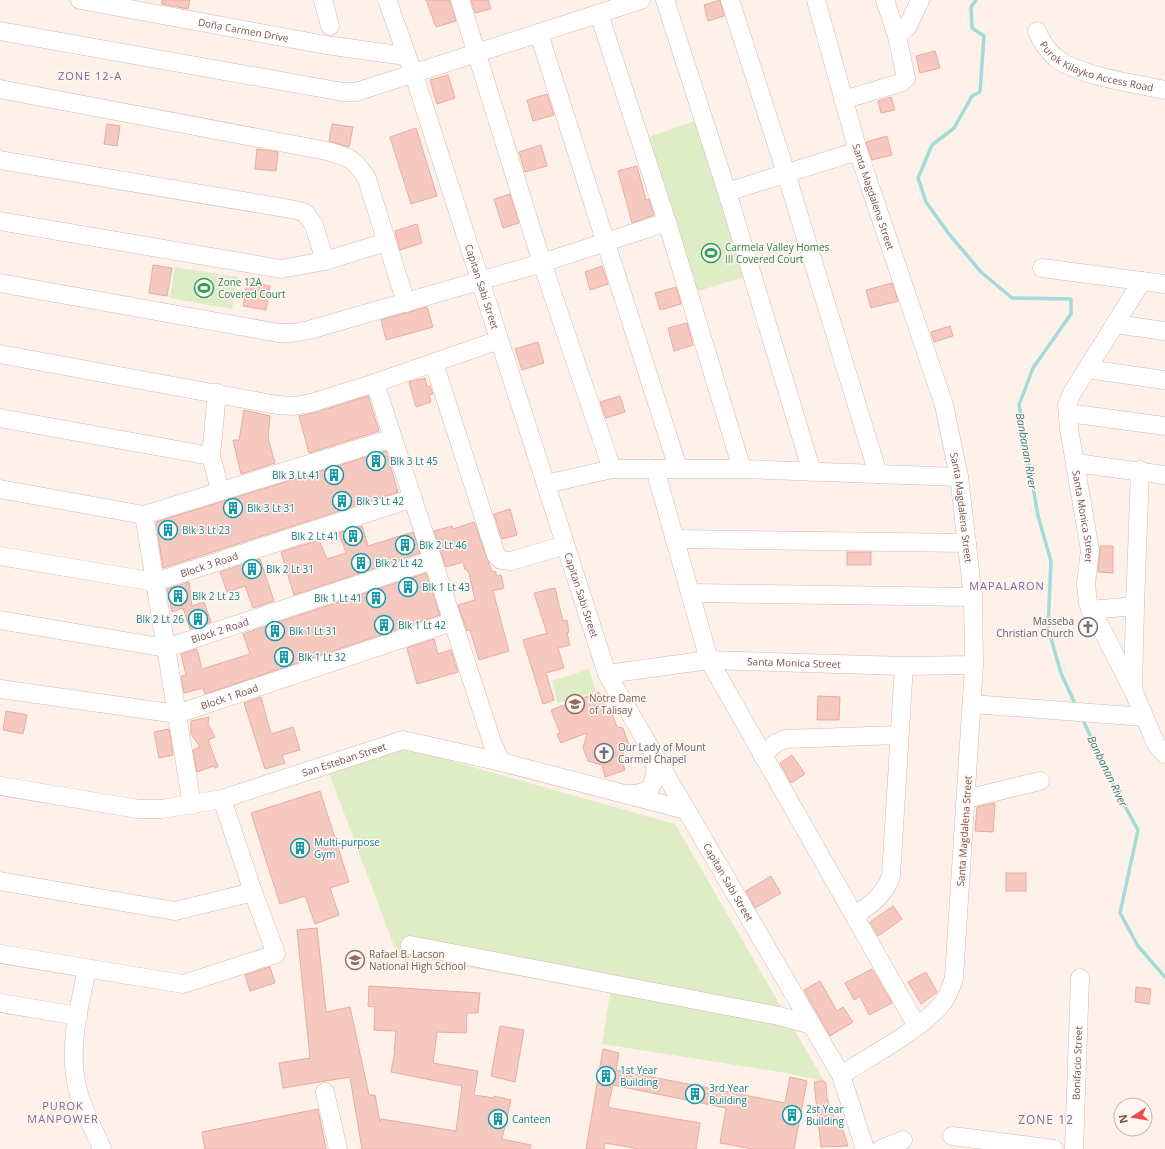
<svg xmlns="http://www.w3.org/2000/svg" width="1165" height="1149" font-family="'Open Sans',sans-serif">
	<rect width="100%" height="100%" fill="#fef1e9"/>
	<g fill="#deedc5">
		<path d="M697,120L747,276L695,292L646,138Z"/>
		<path d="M175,267L238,277L232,309L170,298Z"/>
		<path d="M589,669L596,692L558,703L552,681Z"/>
		<path d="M405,748L675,824L824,1081L780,1072L602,1044L610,993L397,954L329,773Z"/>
	</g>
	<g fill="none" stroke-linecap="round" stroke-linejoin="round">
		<g stroke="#a1dcd9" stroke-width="3.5">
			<path d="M976,0L971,7L972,28L984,36L980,92L972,96L954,128L932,145L918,178L926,202L949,234L981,272L1012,298L1071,299V314L1033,368L1019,405L1038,516L1051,561L1048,628L1061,673L1076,706"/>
			<path d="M1082,718L1110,779L1138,830L1120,913L1138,946L1165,977"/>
		</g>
	</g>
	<g fill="#f5c9bf" stroke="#e9ab9e">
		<path d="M162,0H190L188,9L162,4Z"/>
		<path d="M426,0H450L456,21L436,27Z"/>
		<path d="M471,0H488L491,9L475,13Z"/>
		<path d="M720,0L724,16L708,21L704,5Z"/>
		<path d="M935,51L940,68L920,73L916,56Z"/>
		<path d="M448,75L455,98L437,104L430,80Z"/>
		<path d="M547,94L554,115L533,121L527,100Z"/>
		<path d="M891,97L895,110L881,113L878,101Z"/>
		<path d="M107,124L120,126L117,146L104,144Z"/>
		<path d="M332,124L353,127L349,147L329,141Z"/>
		<path d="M416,128L437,196L411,204L390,137Z"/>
		<path d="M887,136L892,155L872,160L866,142Z"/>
		<path d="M541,145L547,166L525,172L519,152Z"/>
		<path d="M257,149L278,152L276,171L255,169Z"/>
		<path d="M637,166L646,200L649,199L654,215L632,223L618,171Z"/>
		<path d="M510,194L519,223L503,228L494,199Z"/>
		<path d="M417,224L422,243L400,250L395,231Z"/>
		<path d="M153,265L172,268L167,296L149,293Z"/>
		<path d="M602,266L608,284L590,290L585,272Z"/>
		<path d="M247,282L270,286L266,310L243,306Z"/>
		<path d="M892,283L898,301L871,308L866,290Z"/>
		<path d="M676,287L681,304L660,310L655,293Z"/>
		<path d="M427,307L433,327L386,340L381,320Z"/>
		<path d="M687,323L693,345L674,351L668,328Z"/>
		<path d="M950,326L953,336L934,342L931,332Z"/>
		<path d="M538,342L544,363L522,370L515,349Z"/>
		<path d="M425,378L427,387L430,386L433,394L429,395L431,402L416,407L409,382Z"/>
		<path d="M368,396L379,431L309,453L299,416L314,413Z"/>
		<path d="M620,396L625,412L606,418L600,402Z"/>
		<path d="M244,410L270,416L268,438L275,463L241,474L233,440H239Z"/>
		<path d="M386,451L398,492L163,568L156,522Z"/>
		<path d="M510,509L517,535L502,539L494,514Z"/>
		<path d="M474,522L491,569L492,572L495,571L497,576L501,575L504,588L493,591L509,651L479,660L470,630L467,631L458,605L475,600L469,573L466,569L465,570L463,562L446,567L434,531L452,526L453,529Z"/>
		<path d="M362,526L368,546L413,532L420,553L294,595L281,552L319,540L327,559L346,553L339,533Z"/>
		<path d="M1100,546H1113V573L1098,572Z"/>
		<rect x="847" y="552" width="24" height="13"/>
		<path d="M260,559L274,601L253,608L245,586L227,592L220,572Z"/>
		<path d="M426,573L440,615L205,694L203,688L184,693L181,676L186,675L181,654L197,649L202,669L250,654L243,634Z"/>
		<path d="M189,582L192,606L204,602L211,622L190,629L183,608L172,612L167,589Z"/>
		<path d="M555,588L563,621L567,620L569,632L567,633L570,645L558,648L564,668L546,673L554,700L543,704L523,640L547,633L534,593Z"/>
		<path d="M434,639L438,654L451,650L458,672L417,684L407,648Z"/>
		<path d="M599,692L608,714L612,713L617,727L623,728L630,748L625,749L621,758L625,770L605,777L602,765L588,761L583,748L587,733L561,743L557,734L560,733L551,710Z"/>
		<path d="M818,696L840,697L839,720H817Z"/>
		<path d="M261,697L271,734L293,727L300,750L282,755L285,763L265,769L244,703Z"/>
		<path d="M6,711L27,715L23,734L3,730Z"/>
		<path d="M209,717L208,724L215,737L208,740L218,767L215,768L214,766L197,772L193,750L200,747L191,734V721Z"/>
		<path d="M169,729L173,755L159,758L154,732Z"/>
		<path d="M792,755L805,774L791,783L780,763Z"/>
		<path d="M320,791L349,882L330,888L339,915L315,924L305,896L280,904L251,813Z"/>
		<path d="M995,803L993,832L975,831L977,807Z"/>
		<rect x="1006" y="873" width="20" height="18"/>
		<path d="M771,876L781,893L755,908L746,891Z"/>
		<path d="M893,906L902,919L878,936L870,922Z"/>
		<path d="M317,928L326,1012L350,1007L369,1095H375L380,1122L381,1119L456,1131L462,1086L391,1072L395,1051H394L396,1031L374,1030L375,1007L368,1006L369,986L480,993L478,1013H467L466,1033L437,1032L433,1063L478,1071L474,1095L494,1098V1096L511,1100L502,1139L531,1145L530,1149H362L350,1077L283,1088L279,1063L310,1058L297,930Z"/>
		<path d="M270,967L275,983L250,991L245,975Z"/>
		<path d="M872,969L892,1003L869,1015L860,996L854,1000L845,983Z"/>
		<path d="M926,972L937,992L921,1004L908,982Z"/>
		<path d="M820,981L837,1011L843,1007L853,1022L830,1036L804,990Z"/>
		<path d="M1136,987L1151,989L1149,1004L1135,1002Z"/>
		<path d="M500,1026L524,1030L515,1082L491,1076Z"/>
		<path d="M603,1049L619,1053L616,1070L785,1103L790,1077L807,1081L794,1149H752L720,1143L726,1108L613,1085L608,1106L611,1108L700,1123L696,1149H639L605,1143L604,1149H586Z"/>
		<path d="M817,1081H824L826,1084L827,1098L834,1118H839L848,1146L821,1147L814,1082L817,1083Z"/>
		<path d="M318,1109L326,1149H205L202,1132Z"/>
	</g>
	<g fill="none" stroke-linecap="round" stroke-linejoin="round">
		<g stroke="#d4b8b0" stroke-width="19">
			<g id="minor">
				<path id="s1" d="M80,0L326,45L406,56"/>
				<path d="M323,0L330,26"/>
				<path id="s2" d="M387,0L414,75L607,674L841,1075L865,1149"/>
				<path d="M460,0L542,263L612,469"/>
				<path d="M665,0L727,192L812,472"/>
				<path d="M730,0L786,173L878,474"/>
				<path id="s3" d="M816,0L858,151L944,405L959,477L973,597L974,665L954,978C951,988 948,997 941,1005C917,1032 872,1055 841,1075"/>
				<path d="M599,14L667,222L742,469"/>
				<path d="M0,31L343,92H356L641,0"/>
				<path id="s4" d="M1037,31C1041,41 1048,51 1056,58C1081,77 1134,83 1165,90"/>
				<path d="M539,34L678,468"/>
				<path d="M897,36L908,26L920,0"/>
				<path d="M0,89L327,151C349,157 355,159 367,179L406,303"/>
				<path d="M843,100L900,83L906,78L897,36L885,0"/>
				<path d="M0,160L296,210L305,213L314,225L325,261"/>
				<path d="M727,192L858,151"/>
				<path d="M0,221L281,269L325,261L386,242"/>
				<path d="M1042,268L1165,284"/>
				<path id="s5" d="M1142,281L1072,393L1067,405L1069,429L1090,550L1086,584L1088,603L1133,690L1156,744L1165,754"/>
				<path d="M0,283L279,333H292L309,330L542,263L667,222"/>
				<path d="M1115,324L1165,331"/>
				<path d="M0,354L277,405L294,406L311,403L375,383L499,340"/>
				<path d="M434,363L496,555L501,560L511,561L565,545"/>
				<path d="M1087,369L1165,380"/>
				<path d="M375,383L493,745L501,762"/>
				<path d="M217,393L211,456L220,490"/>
				<path d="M1068,413L1165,426"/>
				<path d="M0,418L211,456"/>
				<path d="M1076,463L1165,475"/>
				<path d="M655,469L709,660L917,1026"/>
				<path d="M546,484L612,469H742L959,477"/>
				<path d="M0,489L144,515L393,438"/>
				<path d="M144,515L192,805"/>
				<path d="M674,539L967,543"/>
				<path id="s6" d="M0,556L155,582L413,498"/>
				<path d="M691,593L973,597"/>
				<path d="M1090,610L1135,606L1140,470"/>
				<path id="s7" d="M0,620L166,648L433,560"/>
				<path id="s8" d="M607,674L709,660L904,666L974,665"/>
				<path d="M1133,687L1135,606"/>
				<path id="s9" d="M0,689L177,714L452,622"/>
				<path d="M972,704L1144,717"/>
				<path d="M762,755L776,743L786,739L899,735"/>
				<path id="s10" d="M0,786L138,809H162L222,799L403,740L501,762L686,810"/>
				<path d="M629,794H636L649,790C656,778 657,770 653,757"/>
				<path d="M966,799L1040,781"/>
				<path d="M0,881L175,911L253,892"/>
				<path d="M855,916C872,903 883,897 891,876L904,666"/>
				<path d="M410,945L779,1016L812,1025"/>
				<path d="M0,954L183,984L276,954L253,892L222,799"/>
				<path d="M87,969C80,1003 70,1040 75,1075C78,1101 92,1125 102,1149"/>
				<path d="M0,1003L78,1016"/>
				<path d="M325,1092L338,1149"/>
				<path d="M952,1136L1054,1149"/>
				<path d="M881,1149L903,1140"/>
				<path id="s11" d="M1074,1149L1080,978"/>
			</g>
		</g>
		<use href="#minor" stroke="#fff" stroke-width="18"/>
	</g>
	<defs>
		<g id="stadium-ring" transform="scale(1)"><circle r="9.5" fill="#fff6f1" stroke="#2e9e5b" stroke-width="1.5"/><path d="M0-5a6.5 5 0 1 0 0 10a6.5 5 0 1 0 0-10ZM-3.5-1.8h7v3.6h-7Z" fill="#2e9e5b"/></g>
		<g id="building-ring" transform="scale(1)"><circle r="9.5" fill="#fff6f1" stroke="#0f9aa8" stroke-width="1.5"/><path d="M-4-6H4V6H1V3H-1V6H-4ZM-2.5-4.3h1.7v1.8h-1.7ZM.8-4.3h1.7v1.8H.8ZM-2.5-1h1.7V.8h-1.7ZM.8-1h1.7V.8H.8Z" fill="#0f9aa8"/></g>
		<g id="church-ring" transform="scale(1)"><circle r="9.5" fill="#fff6f1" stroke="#6b7280" stroke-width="1.5"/><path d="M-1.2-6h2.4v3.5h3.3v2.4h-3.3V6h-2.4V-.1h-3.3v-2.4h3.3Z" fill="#6b7280"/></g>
		<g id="school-ring" transform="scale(1)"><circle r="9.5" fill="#fff6f1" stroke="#8d6e63" stroke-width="1.5"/><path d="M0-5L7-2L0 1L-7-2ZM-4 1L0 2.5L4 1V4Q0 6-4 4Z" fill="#8d6e63"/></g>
	</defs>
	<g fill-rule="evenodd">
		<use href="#stadium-ring" x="711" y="253"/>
		<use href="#stadium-ring" x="204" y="288"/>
		<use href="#building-ring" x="376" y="461"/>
		<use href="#building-ring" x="334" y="475"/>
		<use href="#building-ring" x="342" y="501"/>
		<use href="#building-ring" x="233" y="508"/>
		<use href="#building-ring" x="168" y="530"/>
		<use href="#building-ring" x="353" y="536"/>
		<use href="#building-ring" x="405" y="545"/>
		<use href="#building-ring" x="361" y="563"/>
		<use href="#building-ring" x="252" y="569"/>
		<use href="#building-ring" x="408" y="587"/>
		<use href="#building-ring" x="178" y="596"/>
		<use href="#building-ring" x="376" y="598"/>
		<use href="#building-ring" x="198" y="619"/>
		<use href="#building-ring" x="384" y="625"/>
		<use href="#church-ring" x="1088" y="627"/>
		<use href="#building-ring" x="275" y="631"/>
		<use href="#building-ring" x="284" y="657"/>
		<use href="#school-ring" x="575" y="704"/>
		<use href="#church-ring" x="604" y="753"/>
		<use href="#building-ring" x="300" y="848"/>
		<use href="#school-ring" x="355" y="960"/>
		<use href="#building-ring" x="606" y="1076"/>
		<use href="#building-ring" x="695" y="1094"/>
		<use href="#building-ring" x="792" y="1115"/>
		<use href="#building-ring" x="498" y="1119"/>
	</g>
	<g text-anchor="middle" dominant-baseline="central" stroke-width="3" stroke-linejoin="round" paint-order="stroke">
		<g font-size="10" fill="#7b514a" stroke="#fff6f1">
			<text stroke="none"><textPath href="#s1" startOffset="166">Doña Carmen Drive</textPath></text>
			<text stroke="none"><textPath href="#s4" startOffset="74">Purok Kilayko Access Road</textPath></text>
			<text stroke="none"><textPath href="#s3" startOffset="205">Santa Magdalena Street</textPath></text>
			<text stroke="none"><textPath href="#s2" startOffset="302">Capitan Sabi Street</textPath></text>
			<text stroke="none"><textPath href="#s3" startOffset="529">Santa Magdalena Street</textPath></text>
			<text stroke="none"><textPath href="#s5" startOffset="258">Santa Monica Street</textPath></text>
			<text stroke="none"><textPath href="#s6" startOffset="214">Block 3 Road</textPath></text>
			<text stroke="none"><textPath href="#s2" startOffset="626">Capitan Sabi Street</textPath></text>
			<text stroke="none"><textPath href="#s7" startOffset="225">Block 2 Road</textPath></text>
			<text stroke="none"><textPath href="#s8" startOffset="188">Santa Monica Street</textPath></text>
			<text stroke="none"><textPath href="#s9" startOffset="234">Block 1 Road</textPath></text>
			<text stroke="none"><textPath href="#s10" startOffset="353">San Esteban Street</textPath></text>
			<text transform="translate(964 831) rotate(-86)">Santa Magdalena Street</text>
			<text stroke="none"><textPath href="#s2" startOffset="950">Capitan Sabi Street</textPath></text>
			<text stroke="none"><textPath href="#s11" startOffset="86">Bonifacio Street</textPath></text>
		</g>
		<g font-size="10" fill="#27864d" stroke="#fff6f1" text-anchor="start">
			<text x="725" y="247">Carmela Valley Homes<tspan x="725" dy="12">III Covered Court</tspan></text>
			<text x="218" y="282">Zone 12A<tspan x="218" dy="12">Covered Court</tspan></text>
		</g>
		<g font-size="10" fill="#0d838f" stroke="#fff6f1" text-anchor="start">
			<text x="390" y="461">Blk 3 Lt 45</text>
			<text x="320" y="475" text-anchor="end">Blk 3 Lt 41</text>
			<text x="356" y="501">Blk 3 Lt 42</text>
			<text x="247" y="508">Blk 3 Lt 31</text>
			<text x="182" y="530">Blk 3 Lt 23</text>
			<text x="339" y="536" text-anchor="end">Blk 2 Lt 41</text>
			<text x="419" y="545">Blk 2 Lt 46</text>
			<text x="375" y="563">Blk 2 Lt 42</text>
			<text x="266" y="569">Blk 2 Lt 31</text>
			<text x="422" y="587">Blk 1 Lt 43</text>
			<text x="192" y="596">Blk 2 Lt 23</text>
			<text x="362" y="598" text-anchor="end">Blk 1 Lt 41</text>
			<text x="184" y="619" text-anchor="end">Blk 2 Lt 26</text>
			<text x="398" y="625">Blk 1 Lt 42</text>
			<text x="289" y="631">Blk 1 Lt 31</text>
			<text x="298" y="657">Blk 1 Lt 32</text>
			<text x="314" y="842">Multi-purpose<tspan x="314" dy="12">Gym</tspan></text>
			<text x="620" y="1070">1st Year<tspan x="620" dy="12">Building</tspan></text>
			<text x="709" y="1088">3rd Year<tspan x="709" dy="12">Building</tspan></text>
			<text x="806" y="1109">2st Year<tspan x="806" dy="12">Building</tspan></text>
			<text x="512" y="1119">Canteen</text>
		</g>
		<g font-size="10" fill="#5b616d" stroke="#fff6f1" text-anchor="end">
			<text x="1074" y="621">Masseba<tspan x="1074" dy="12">Christian Church</tspan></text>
			<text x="618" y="747" text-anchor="start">Our Lady of Mount<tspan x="618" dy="12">Carmel Chapel</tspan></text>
		</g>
		<g font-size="10" fill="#785e54" stroke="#fff6f1" text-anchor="start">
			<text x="589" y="698">Notre Dame<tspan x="589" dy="12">of Talisay</tspan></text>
			<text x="369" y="954">Rafael B. Lacson<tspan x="369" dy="12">National High School</tspan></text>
		</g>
		<g font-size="11" letter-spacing="1" fill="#7f669d" stroke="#fff6f1">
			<text x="90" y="75">ZONE 12-A</text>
			<text x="1007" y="585">MAPALARON</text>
			<text x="63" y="1105">PUROK<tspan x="63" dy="13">MANPOWER</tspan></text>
		</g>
		<g font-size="11" font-style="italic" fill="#397976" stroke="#fff6f1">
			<text transform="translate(1027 451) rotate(80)">Banbanan River</text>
			<text transform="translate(1108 771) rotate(64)">Banbanan River</text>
		</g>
		<g font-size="12" letter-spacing="1" fill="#7f669d" stroke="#fff6f1">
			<text x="1046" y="1119">ZONE 12</text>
		</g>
	</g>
	<g transform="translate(1133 1117) rotate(258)"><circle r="19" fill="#fff6f1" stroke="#cab4ae"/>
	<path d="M0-3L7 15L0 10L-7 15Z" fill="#ee4a48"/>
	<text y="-6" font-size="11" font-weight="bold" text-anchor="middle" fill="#7b514a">N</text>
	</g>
</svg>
